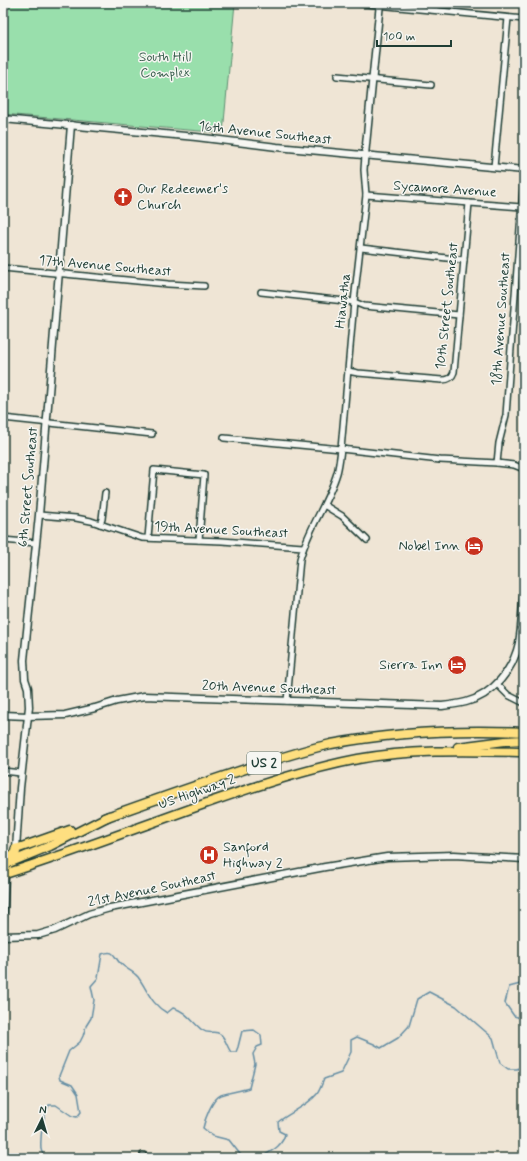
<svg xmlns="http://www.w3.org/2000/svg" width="527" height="1161" font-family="Mynerve,sans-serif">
	<rect width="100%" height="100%" fill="#efe5d5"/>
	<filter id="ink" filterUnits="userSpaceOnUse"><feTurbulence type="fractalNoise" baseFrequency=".025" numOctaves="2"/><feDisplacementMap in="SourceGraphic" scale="8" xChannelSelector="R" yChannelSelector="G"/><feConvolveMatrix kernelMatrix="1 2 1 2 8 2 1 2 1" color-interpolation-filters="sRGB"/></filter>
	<g filter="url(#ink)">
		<path fill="#99dfac" stroke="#5c8e70" d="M3,3H235L223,133L3,114Z"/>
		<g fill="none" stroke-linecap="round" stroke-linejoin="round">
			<g stroke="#658ea4" stroke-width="1.5">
				<path d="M524,983L509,987L505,1003L514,1016L524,1019"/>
				<path d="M3,1154L4,1158"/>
				<path d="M45,1158C44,1155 41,1152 41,1149C40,1137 43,1115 49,1105H56L72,1116L77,1117L81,1112L78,1094L72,1085L60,1080L59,1076L69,1051L80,1042L83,1036L86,1026L91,1018L94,1000L91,986L98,978L102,954C116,949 113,957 121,964C126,969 133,971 138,977C148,991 151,1004 167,1013L173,1008C185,1010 193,1023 202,1030C209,1035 215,1030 220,1034C225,1037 227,1047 231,1052H236L238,1047L242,1031L254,1030L261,1035L262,1045L257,1047L253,1054L255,1064L249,1088C240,1091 230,1092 221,1095C212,1099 205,1119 203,1128L213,1136L229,1140L243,1158"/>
				<path d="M260,1158C271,1151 282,1147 285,1134L279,1131L278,1122C290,1112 306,1107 317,1094C320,1090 322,1084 324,1079L341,1073L351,1052V1040L357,1037L374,1044L381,1048L398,1038L409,1026L417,999L429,992L456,1006L493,1038L500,1063L508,1069H517L524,1065"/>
			</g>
			<g stroke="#1f3d34" stroke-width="8">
				<g id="minor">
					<path d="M357,3L524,19"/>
					<path d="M337,76L431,85"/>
					<path d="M494,167L508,18"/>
					<path d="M366,195L521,207"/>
					<path d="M361,248L464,260"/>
					<path d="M3,268L168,284L204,286"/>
					<path d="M261,292L354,302L364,306L459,315"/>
					<path d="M348,371L358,373L442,380C449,380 452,378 454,372L469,203"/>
					<path d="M3,418L152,434"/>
					<path d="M224,438L341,449L440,460L497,463L499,443L506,415L524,175"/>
					<path d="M497,463L514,465L524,469"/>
					<path d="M324,505L342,516L367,540"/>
					<path d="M39,515L76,518L91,521L142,538L222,541L303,547"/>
					<path d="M100,524L102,519L105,493"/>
					<path d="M148,538L154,470L204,475L199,540"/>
					<path d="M3,540L36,543"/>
					<path d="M497,684L508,695L524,703"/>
					<path d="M287,701L300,559C308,529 328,503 337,473C339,466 340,457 341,449L354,302L366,195L364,170L365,155"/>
					<path d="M3,771L21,773"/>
					<path d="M143,1158V1155"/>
				</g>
			</g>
			<g stroke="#1f3d34" stroke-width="9">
				<g id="tertiary">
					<path d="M3,119L196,137L277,147L524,170"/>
					<path d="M365,155L380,3"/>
					<path d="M3,715L28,716L65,715L95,708L117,701L144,696L442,706C450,705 458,704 466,702C493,695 513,670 519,643C522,626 522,608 524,591"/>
					<path d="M16,849L20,788L29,707L28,688L25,679L24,660L39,515L71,125"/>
					<path d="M3,927L5,874"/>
					<path d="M3,936L38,935L55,930L89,914L110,908L325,867L387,857L454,855L524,859"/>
				</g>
			</g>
			<g stroke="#1f3d34" stroke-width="11">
				<g id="trunk">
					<path d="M458,747L505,741L524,740"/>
					<path d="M109,816L50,846L11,862C5,865 4,868 5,874C74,852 142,826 210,802C259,785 307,769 358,759C413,749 469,751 524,752"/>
					<path d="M104,818C157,799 210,780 264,763C286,756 308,749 331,744C395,732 459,729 524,732"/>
					<path d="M16,849L70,830"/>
				</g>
			</g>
			<g stroke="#1f3d34" stroke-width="12">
				<g id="motorway">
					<path d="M3,860L15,854L16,849"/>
					<path d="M3,875L5,874"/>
				</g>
			</g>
			<use href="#minor" stroke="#f6f6f2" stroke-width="5"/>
			<use href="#tertiary" stroke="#f6f6f2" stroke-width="6"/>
			<use href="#trunk" stroke="#fedf80" stroke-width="8"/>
			<use href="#motorway" stroke="#fedf80" stroke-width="9"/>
		</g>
	</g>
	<defs>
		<g id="church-disc" transform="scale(1)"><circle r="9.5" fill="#c8321e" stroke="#f6f6f2"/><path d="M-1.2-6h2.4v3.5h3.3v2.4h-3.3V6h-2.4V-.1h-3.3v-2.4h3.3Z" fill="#fff"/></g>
		<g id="hotel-disc" transform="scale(1)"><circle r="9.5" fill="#c8321e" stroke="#f6f6f2"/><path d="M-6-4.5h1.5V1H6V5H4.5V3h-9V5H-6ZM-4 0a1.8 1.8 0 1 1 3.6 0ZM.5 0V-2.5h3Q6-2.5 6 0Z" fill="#fff"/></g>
		<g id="hospital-disc" transform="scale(1)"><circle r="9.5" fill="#c8321e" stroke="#f6f6f2"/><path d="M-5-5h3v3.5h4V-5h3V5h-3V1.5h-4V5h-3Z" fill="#fff"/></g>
	</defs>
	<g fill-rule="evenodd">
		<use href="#church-disc" x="123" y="197"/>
		<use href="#hotel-disc" x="474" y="546"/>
		<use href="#hotel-disc" x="457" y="665"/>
		<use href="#hospital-disc" x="209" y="855"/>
	</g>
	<g text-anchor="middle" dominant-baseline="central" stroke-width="3" stroke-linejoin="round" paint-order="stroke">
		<rect fill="#f6f6f2" stroke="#60746d" stroke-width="1" x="247" y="752" width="34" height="22" rx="3"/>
		<g font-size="13" font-weight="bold" fill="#1f3d34">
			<text x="264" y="763">US 2</text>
		</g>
		<g font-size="14" fill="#375d4c" stroke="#f6f6f2">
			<text x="165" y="57">South Hill<tspan x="165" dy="16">Complex</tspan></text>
		</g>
		<g font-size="14" fill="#1f3d34" stroke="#f6f6f2">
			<text transform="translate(265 133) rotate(6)">16th Avenue Southeast</text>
			<text transform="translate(445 189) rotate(4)">Sycamore Avenue</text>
			<text transform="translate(105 266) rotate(5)">17th Avenue Southeast</text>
			<text transform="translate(343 301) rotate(-84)">Hiawatha</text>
			<text transform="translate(447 306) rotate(-84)">10th Street Southeast</text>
			<text transform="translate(501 319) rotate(-86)">18th Avenue Southeast</text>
			<text transform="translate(28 487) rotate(-85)">6th Street Southeast</text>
			<text transform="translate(221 530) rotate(3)">19th Avenue Southeast</text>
			<text transform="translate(269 688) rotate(2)">20th Avenue Southeast</text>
			<text transform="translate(197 792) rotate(-19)">US Highway 2</text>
			<text transform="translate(152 889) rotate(-12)">21st Avenue Southeast</text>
		</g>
		<g font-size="14" fill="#1f3d34" stroke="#f6f6f2" text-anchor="start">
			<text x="137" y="189">Our Redeemer's<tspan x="137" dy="16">Church</tspan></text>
			<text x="460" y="546" text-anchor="end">Nobel Inn</text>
			<text x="443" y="665" text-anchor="end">Sierra Inn</text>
			<text x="223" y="847">Sanford<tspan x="223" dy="16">Highway 2</tspan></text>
		</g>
	</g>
	<rect width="527" height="1161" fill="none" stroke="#f6f6f2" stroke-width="16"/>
	<rect x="8" y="8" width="511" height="1145" fill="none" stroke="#1f3d34" stroke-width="1.5" filter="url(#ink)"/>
	<g transform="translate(42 1119) rotate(5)" stroke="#f6f6f2" stroke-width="3" paint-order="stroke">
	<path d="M0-3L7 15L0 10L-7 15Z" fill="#1f3d34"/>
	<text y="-6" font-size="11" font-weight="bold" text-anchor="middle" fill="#1f3d34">N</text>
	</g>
	<path d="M377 40v6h74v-6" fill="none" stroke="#1f3d34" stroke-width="2"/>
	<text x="383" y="40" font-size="12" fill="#1f3d34" stroke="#f6f6f2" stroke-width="3" paint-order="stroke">100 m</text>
</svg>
